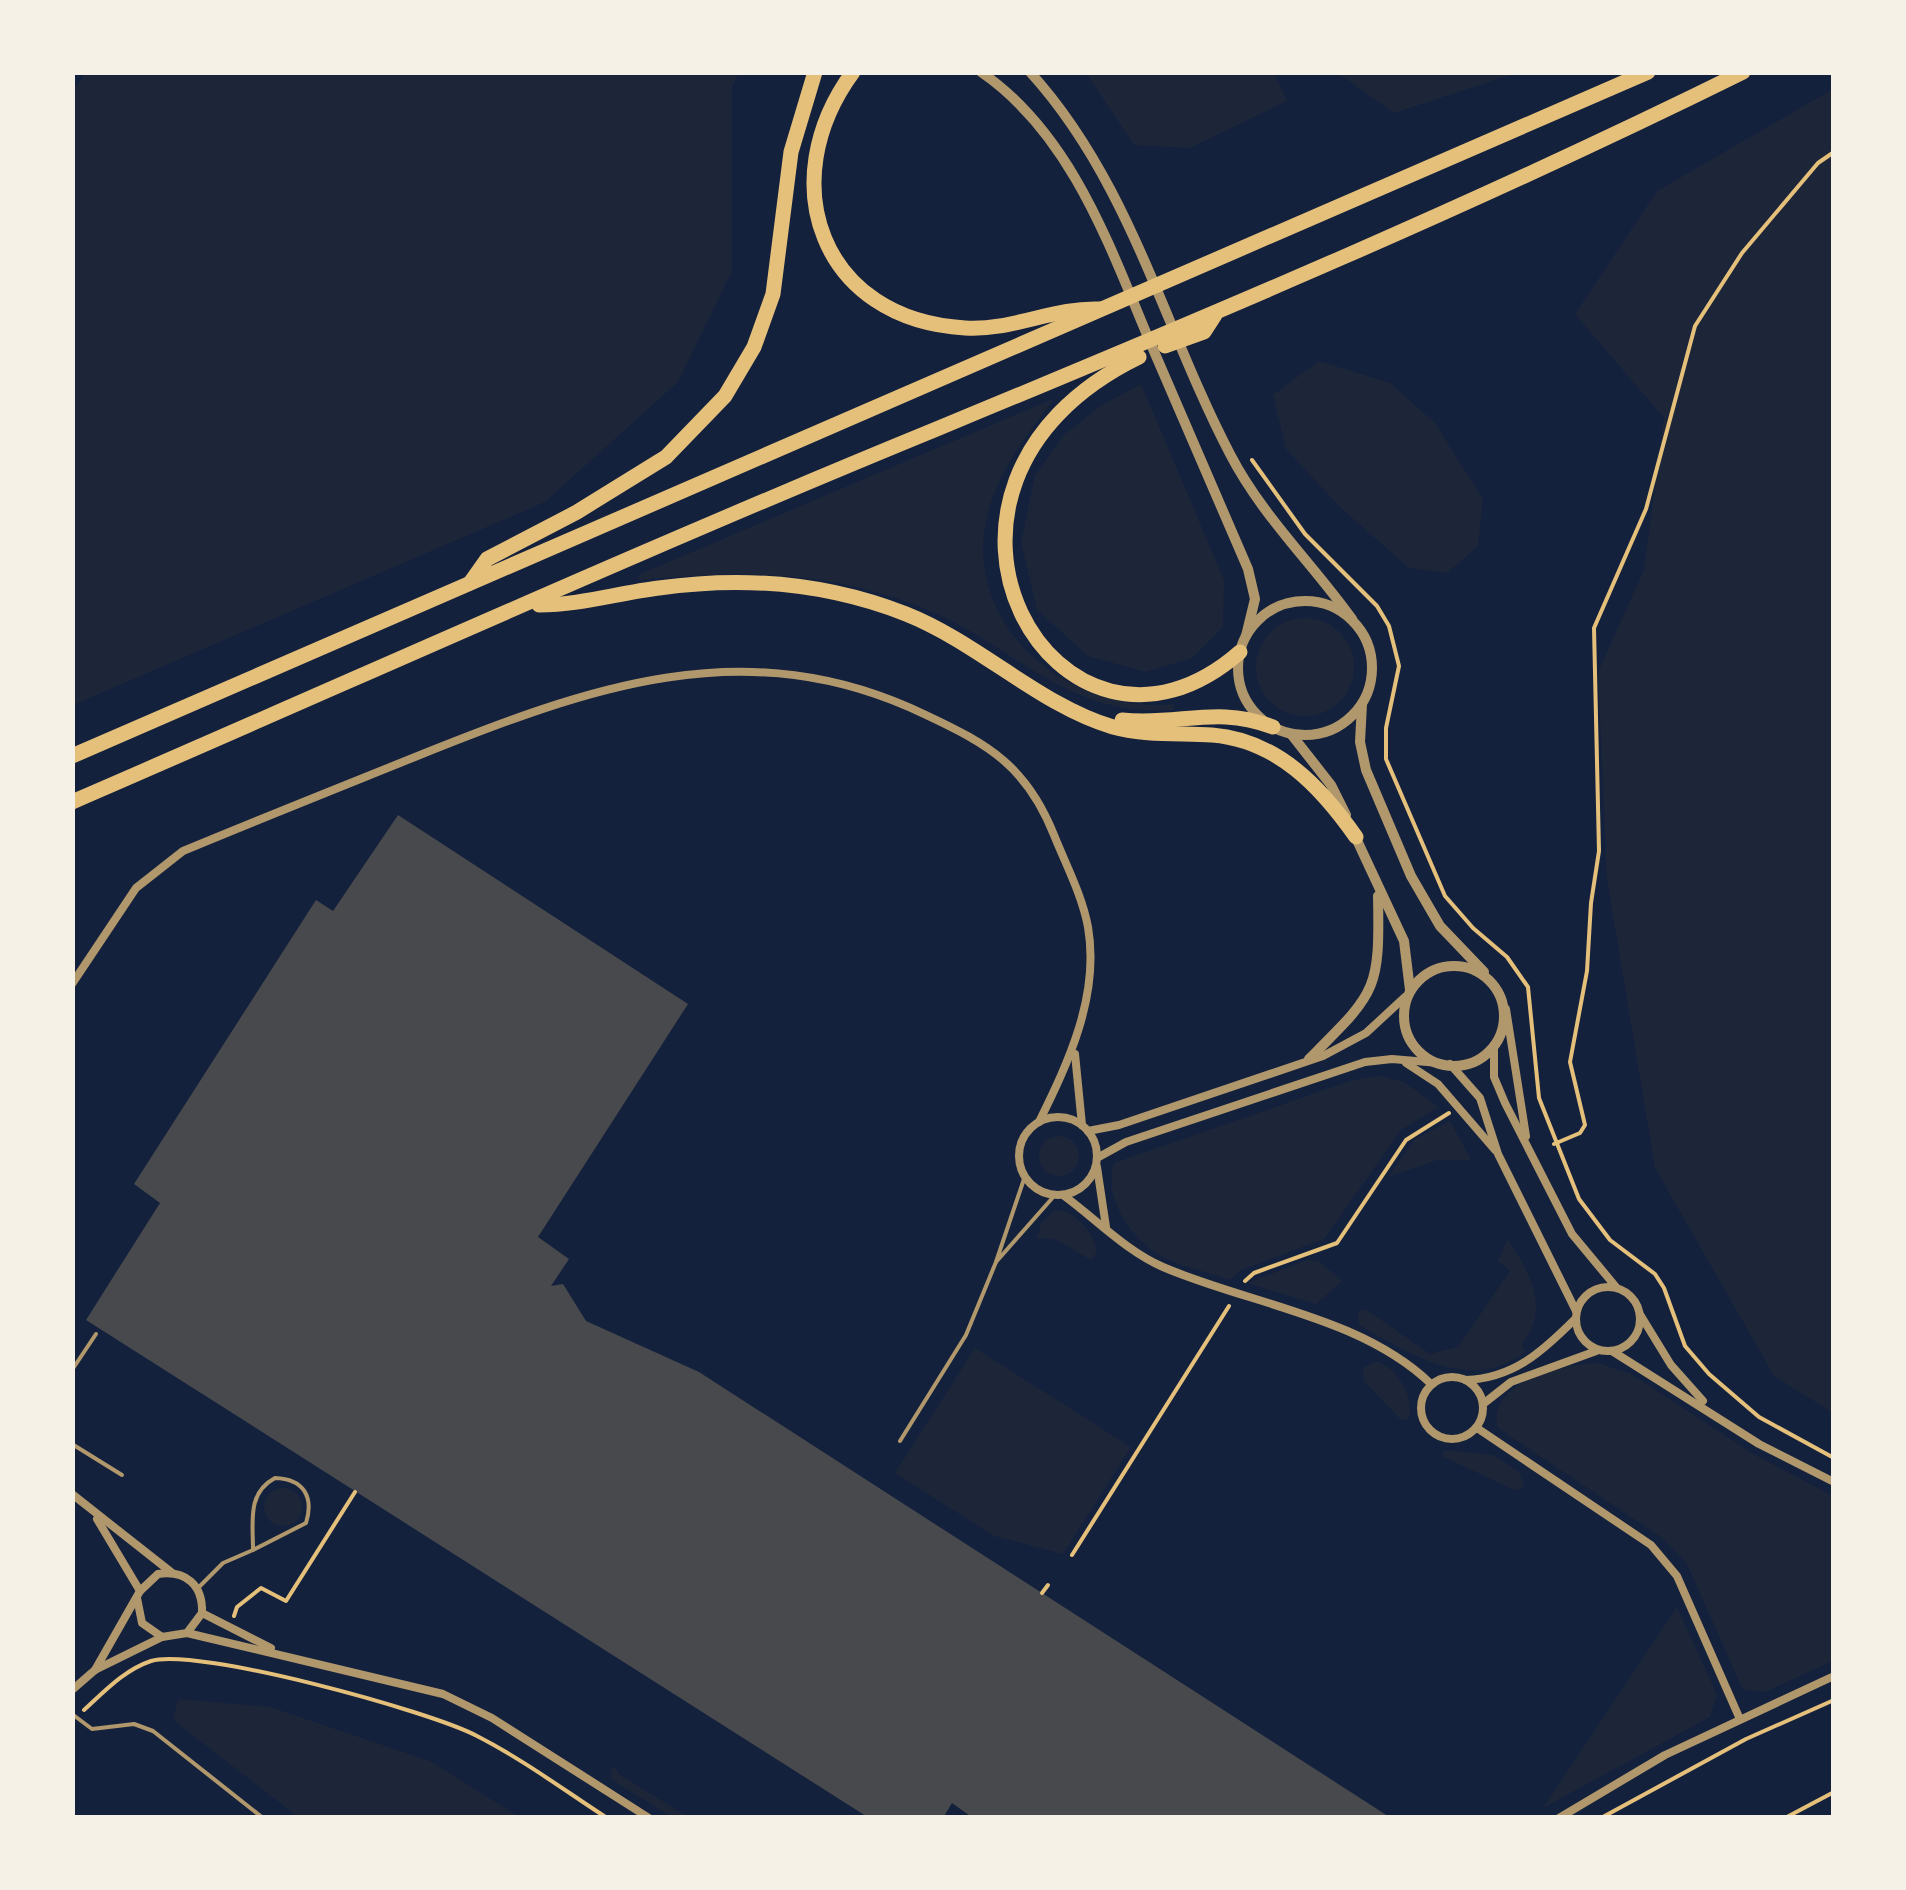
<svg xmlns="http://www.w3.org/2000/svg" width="1906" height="1890" font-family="Poppins,sans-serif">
	<rect width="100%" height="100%" fill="#14213d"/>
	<g fill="#1d2539">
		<path d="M87,72L739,73L732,86V271L678,382L545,502L73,705L72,91Z"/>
		<path d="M1086,73H1274L1287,101L1190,148L1134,145Z"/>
		<path d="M1338,73H1516L1394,113Z"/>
		<path d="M1833,89V1413L1774,1376L1655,1168L1607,879L1598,672L1644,570L1664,418L1575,314L1657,191Z"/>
		<path d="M1319,361L1390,383L1435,423L1483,499L1478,546L1447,573L1409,568L1341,508L1286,449L1273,395Z"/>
		<path d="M1141,384L1224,580L1223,627L1192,658L1146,672L1088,656L1037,610L1021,542L1035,475L1065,434L1102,405Z"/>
		<path d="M1055,398C1021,442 984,489 983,548C983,646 1083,714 1174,704V710C1062,718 1012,641 918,606C819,569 742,571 639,580L638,575Z"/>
		<circle cx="1305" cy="667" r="49"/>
		<path d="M1381,1076L1404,1082L1439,1107L1401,1130L1324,1239L1241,1270L1230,1280C1208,1272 1181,1267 1161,1256C1130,1238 1103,1198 1114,1163L1353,1080Z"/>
		<path d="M1450,1121L1471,1160H1437L1388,1177L1415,1139Z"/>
		<circle cx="1059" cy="1156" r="20"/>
		<path d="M1055,1210C1074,1209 1095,1234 1097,1252L1091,1260L1055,1239L1037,1238L1041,1223Z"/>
		<path d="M1507,1239C1529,1269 1551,1310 1522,1343L1525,1352C1471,1394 1410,1354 1359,1325L1358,1311L1367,1310L1430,1354L1458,1347L1510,1271L1498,1261Z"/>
		<path d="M1307,1260L1319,1261L1342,1281L1316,1304L1247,1283Z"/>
		<path d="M975,1348L1131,1447L1063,1554L994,1536L895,1473Z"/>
		<path d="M1376,1361C1399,1370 1413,1394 1409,1419L1401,1420L1364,1381L1363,1368Z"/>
		<path d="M1598,1363L1631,1374L1755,1455L1833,1496V1661L1765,1692L1743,1690L1686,1562L1661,1537L1498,1428C1485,1382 1564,1364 1598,1363Z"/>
		<path d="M1444,1450L1493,1455L1520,1472L1524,1488L1514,1490L1442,1456Z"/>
		<circle cx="283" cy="1507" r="19"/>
		<path d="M1677,1607L1717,1695L1710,1717L1543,1808Z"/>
		<path d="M178,1699L270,1707L430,1761L519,1817H298L173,1720Z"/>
		<path d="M616,1768L619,1774L688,1817H671L611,1779V1769Z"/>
	</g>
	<path fill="#48494c" d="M398,815L688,1004L538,1237L569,1259L551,1286L563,1284L586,1321L699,1372L1391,1818H973L952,1803L943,1818H869L86,1320L160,1203L134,1184L316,900L333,911Z"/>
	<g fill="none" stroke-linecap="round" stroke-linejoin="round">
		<g stroke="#e5c07b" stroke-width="4">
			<path d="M1252,460L1305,534L1377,606L1389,626L1399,666L1386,728V759L1445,896L1473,928L1507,957L1528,987L1539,1098L1579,1199L1610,1240L1655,1274L1664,1288L1685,1346L1709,1374L1759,1417L1834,1458"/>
			<path d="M1554,1144L1580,1133L1585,1125L1570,1062L1587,971L1591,903L1599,851L1594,628L1646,509L1695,326L1742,253L1818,163L1834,152"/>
			<path d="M1245,1281L1254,1273L1337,1243L1406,1140L1449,1113"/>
			<path d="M1072,1555L1229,1306"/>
			<path d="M1042,1593L1048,1585"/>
			<path d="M234,1616L237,1607L261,1588L286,1601L355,1492"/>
			<path d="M84,1710C104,1692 124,1670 151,1661C197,1647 430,1711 477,1736C522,1759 564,1790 607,1818"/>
			<path d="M1601,1818L1746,1739L1834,1700"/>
			<path d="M1785,1818L1834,1792"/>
		</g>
		<g stroke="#b1986c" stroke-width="4">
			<path d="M1025,1176L996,1262L1055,1195"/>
			<path d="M72,1370L96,1334"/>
			<path d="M900,1441L966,1335L996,1262"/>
			<path d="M72,1444L122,1475"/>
			<path d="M275,1478C304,1479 314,1497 306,1523L253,1550C253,1521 247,1493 275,1478Z"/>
			<path d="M198,1588L223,1563L253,1550"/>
			<path d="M72,1714L92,1729L134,1724L153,1731L263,1818"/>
		</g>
		<g stroke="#b1986c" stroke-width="8">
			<path d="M72,984L136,888L183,851C260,819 338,788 415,757C587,688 746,628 926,715C990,745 1027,767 1054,835C1066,865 1082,895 1088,927C1100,996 1068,1063 1039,1122"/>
			<path d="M1506,1009L1526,1136"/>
			<path d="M1494,1045V1077L1505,1103L1572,1234L1616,1287"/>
			<path d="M1075,1054L1082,1125"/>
			<path d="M1406,1063L1438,1084L1495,1150"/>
			<path d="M1450,1064L1480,1098L1498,1154L1576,1311"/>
			<circle cx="1058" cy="1156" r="39"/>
			<path d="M1088,1131L1119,1125L1323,1056L1366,1033L1405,997"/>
			<path d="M1097,1158L1126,1142L1365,1062L1392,1059L1439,1063"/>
			<path d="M1097,1167L1106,1227"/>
			<path d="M1063,1195C1096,1219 1126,1251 1163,1267C1249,1304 1362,1317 1431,1384"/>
			<circle cx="1608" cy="1319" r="32"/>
			<path d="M1641,1316L1671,1365L1703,1401"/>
			<path d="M1612,1351L1759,1444L1834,1482"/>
			<circle cx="1452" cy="1408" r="31"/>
			<path d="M1466,1380C1514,1378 1543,1351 1575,1319"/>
			<path d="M1483,1404L1511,1382L1599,1350"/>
			<path d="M1477,1428L1651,1545L1677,1576L1739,1717"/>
			<path d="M72,1494L171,1572"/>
			<path d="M97,1519L140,1591"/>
			<path d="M202,1613L271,1648"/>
			<path d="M187,1633L443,1694L492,1718L649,1818"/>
			<path d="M95,1670L140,1591L158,1574C186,1570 203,1585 202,1613L187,1633L162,1637L142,1623L137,1598"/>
			<path d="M72,1690L95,1670L162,1637"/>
			<path d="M1559,1818L1665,1755L1834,1676"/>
		</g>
		<g stroke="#b1986c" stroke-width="10">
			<path d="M981,72C1074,136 1111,251 1153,349C1185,422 1216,496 1248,569L1255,599L1246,636"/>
			<path d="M1030,72C1130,182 1163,326 1230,454C1262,516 1312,563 1352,619"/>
			<circle cx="1305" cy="668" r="67"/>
			<path d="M1362,704L1360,742L1366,770L1411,876L1440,926L1484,972"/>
			<path d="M1291,734L1331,785L1346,815"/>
			<path d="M1355,836L1404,941L1410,990"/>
			<circle cx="1454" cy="1016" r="50"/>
			<path d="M1309,1059C1376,992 1380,992 1378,896"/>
		</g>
		<g stroke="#e5c07b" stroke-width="15">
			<path d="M853,72C772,182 821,320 965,328C1012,331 1054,307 1100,309"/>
			<path d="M1165,346L1204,332L1215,315"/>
			<path d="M1139,357C870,488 1060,810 1240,652"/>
			<path d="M470,583L487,559L577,512L666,457L725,396L754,347L773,294L791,152L815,72"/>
			<path d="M539,605C580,605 618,593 659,588C743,576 827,583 906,614C979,643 1039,705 1113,727C1146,736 1179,733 1212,735C1277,740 1321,787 1356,837"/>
			<path d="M1122,720C1180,726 1216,705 1273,727"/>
			<path d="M72,756L1648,72"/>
			<path d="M72,802C361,677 648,547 939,428C1210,316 1480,202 1743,72"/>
		</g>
	</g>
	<rect width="1906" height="1890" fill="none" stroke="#f6f1e7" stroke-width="150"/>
</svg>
